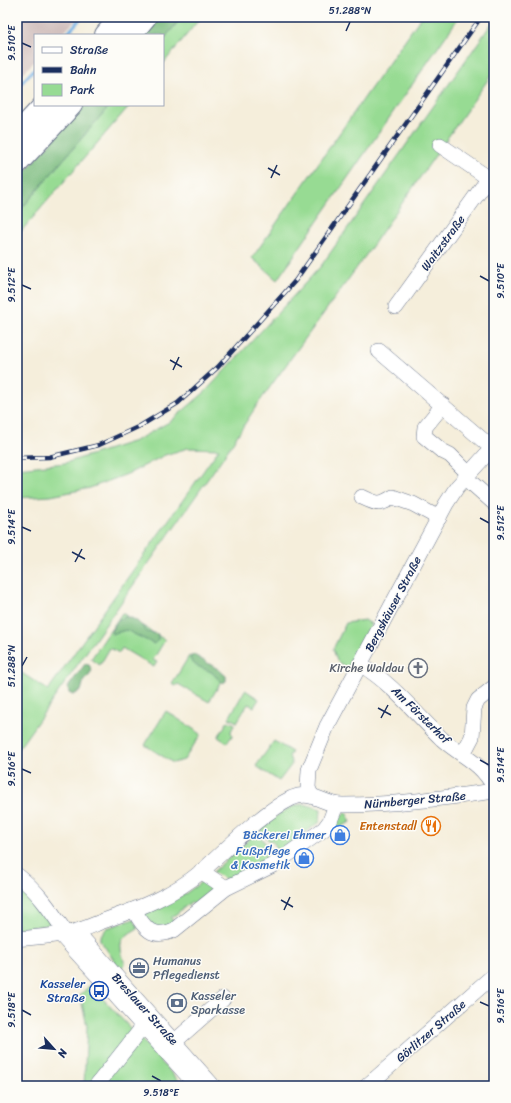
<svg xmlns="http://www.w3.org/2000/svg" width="511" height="1103" font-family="Sriracha,sans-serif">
	<rect width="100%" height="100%" fill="#fdfcf7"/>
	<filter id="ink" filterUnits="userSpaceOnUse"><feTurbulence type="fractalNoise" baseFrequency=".025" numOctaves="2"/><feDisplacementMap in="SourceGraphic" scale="8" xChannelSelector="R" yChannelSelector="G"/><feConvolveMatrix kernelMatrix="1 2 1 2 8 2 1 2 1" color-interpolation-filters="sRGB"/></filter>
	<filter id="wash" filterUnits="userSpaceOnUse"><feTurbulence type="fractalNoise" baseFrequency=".012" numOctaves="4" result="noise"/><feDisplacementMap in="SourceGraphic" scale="16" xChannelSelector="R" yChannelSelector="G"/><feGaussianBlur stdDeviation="0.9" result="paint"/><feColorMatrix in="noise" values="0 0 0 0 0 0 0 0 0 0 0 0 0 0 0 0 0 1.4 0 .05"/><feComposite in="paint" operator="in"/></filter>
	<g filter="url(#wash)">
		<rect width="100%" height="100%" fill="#f5eedb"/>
		<path fill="#d1bfbd" d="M17,17H79L61,35H35V61L17,79Z"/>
		<g fill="#97db93" stroke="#598578">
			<path d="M182,17H201L163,64V40Z"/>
			<path d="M421,17H459L277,280L252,258Z"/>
			<path d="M494,20V71L366,255L257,405L226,453L17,751V670L48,690L219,449L188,448L165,455L130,473L90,488L51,496L17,498V468L65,463L135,441L171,421L205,392L321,266Z"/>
			<path d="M110,105H130L17,236V214Z"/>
			<path d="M122,613L165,640L153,660L157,662L154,667L122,648L119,653L110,648L100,665L91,659Z"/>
			<path d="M364,620L372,624L348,669L337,661L333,649L346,623Z"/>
			<path d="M189,656L224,677L209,702L178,684L175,686L172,684Z"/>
			<path d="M245,690L259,699L254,707L248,704L237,722L229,718Z"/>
			<path d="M166,711L201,734L184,760L173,763L145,745Z"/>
			<path d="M228,721L235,724L231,731L232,736L227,743L218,737Z"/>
			<path d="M274,741L292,752L289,756L292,764L279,781L256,766Z"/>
			<path d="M304,804L321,809L320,822L304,833L303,831L293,838L295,840L278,853L274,849L276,846L271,840L269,841L260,830C273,819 287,805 304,804Z"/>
			<path d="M346,812L351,822L333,830L335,823Z"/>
			<path d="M257,832L266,844L264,846L274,855L228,879L229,881L213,872Z"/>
			<path d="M204,880L217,888L197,908L191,902L171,918L174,922L158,930L142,914L185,894Z"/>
			<path d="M17,881L50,920L48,925L17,929Z"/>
			<path d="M134,919L138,928C118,940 118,942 125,964L120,969L100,940V936L107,928Z"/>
			<path d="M90,985L134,1032L92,1086H84L87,1026L80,995Z"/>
			<path d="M138,1036L183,1086H99Z"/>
		</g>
		<g fill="#79bb7d" stroke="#4a756e">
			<path d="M159,17H182L163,40V35H143Z"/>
			<path d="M83,105H110L17,214V181Z"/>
			<path d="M124,617C136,617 140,624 147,632L158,634V640L154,644L126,630L112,634L111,631C115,626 118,619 124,617Z"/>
			<path d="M192,655H194L218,669L226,676V681L223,683C217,680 216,675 211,672C204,668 194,667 190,659Z"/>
			<path d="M85,664L89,665L92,670L89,676L84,680L81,691L73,695L69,693L68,687Z"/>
		</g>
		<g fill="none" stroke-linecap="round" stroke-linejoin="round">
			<g stroke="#73b1e5" stroke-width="3">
				<path d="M66,35L82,17"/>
				<path d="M17,88L35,68"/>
			</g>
		</g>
	</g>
	<g filter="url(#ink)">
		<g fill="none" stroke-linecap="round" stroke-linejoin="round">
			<g stroke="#67728a" stroke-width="16">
				<g id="minor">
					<path d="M440,145L494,182"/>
					<path d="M396,307L489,178"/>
					<path d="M379,351L492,448"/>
					<path d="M443,405L425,427L424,436L442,451L450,455L469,474"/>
					<path d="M466,478L494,503"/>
					<path d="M362,497C377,504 379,506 393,497L413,504L439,518"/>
					<path d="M360,664C393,684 415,713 442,739C462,757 480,761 494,787"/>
					<path d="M463,754L472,737L474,708L478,700L494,687"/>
					<path d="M311,795L308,788L309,770L327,726L446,504L457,487L494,446"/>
					<path d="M201,871L226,888"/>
					<path d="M17,875C38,891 51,911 66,933"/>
					<path d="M134,910C144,928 152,940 174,930L226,888L273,865L324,829L330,821L336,805"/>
					<path d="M76,931L213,1086"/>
					<path d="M60,934L197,1086"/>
					<path d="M17,939C36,937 55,936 74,932C85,929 95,924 106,920C140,908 174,895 202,871C228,848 261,813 292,798C313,789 322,805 343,805C394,805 444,798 494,791"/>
					<path d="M174,1042L223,999"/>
					<path d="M96,1086L150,1018"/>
					<path d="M367,1086L494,975"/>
				</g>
			</g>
			<g stroke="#67728a" stroke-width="24">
				<g id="highway">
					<path d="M106,35L121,17"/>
					<path d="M130,35L145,17"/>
					<path d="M17,135L45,105"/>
					<path d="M17,163L71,105"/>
				</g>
			</g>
			<use href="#minor" stroke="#fff" stroke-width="15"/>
			<use href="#highway" stroke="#fff" stroke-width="22"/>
			<g stroke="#1b2f5e" stroke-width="4.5">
				<path id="rail" d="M17,458L49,457L99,445L140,426L178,403L218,367L295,281L481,17"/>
			</g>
			<use href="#rail" stroke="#fdfcf7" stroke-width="3" stroke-dasharray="9" stroke-linecap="butt"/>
		</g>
	</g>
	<path fill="none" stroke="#1b2f5e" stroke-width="1.5" d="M346,31L350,22M22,43L31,47M268,168L280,175M271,178L277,165M480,276L489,281M22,285L31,289M170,360L182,367M173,370L179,357M480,518L489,523M22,527L31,531M72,552L85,559M75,562L82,549M22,666L27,657M378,708L391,715M381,718L388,705M480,760L489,765M22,769L31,773M281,900L293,907M284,910L290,897M480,1002L489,1006M22,1010L31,1015M152,1076L161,1081"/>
	<defs>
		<g id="church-ring" transform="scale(1)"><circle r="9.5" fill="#fdfcf7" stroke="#6b7280" stroke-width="1.5"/><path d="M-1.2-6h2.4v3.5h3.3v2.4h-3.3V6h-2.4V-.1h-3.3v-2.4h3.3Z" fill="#6b7280"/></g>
		<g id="restaurant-ring" transform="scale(1)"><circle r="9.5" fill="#fdfcf7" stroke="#e8710a" stroke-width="1.5"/><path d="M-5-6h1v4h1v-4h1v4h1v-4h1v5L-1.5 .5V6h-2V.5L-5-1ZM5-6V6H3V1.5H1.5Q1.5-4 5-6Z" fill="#e8710a"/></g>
		<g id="shop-ring" transform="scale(1)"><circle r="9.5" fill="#fdfcf7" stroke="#3f7fe0" stroke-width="1.5"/><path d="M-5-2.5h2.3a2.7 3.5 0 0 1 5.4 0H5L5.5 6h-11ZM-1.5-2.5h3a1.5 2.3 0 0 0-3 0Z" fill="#3f7fe0"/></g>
		<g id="office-ring" transform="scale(1)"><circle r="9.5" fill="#fdfcf7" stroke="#5c6f8a" stroke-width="1.5"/><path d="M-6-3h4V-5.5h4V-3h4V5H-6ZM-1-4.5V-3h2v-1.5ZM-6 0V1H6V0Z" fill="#5c6f8a"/></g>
		<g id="bus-ring" transform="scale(1)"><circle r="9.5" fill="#fdfcf7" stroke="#1a4fb4" stroke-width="1.5"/><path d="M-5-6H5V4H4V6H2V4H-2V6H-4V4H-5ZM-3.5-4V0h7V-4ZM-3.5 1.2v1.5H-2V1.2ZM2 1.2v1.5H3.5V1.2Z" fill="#1a4fb4"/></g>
		<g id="bank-ring" transform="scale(1)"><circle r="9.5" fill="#fdfcf7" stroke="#5c6f8a" stroke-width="1.5"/><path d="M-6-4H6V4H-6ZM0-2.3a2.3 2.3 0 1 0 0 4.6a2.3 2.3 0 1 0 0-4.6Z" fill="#5c6f8a"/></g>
	</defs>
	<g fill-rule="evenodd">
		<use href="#church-ring" x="418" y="668"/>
		<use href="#restaurant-ring" x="431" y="826"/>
		<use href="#shop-ring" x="340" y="835"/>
		<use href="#shop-ring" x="304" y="858"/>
		<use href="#office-ring" x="139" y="968"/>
		<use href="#bus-ring" x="99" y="991"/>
		<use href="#bank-ring" x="177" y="1003"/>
	</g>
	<g text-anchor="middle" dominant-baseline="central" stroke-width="3" stroke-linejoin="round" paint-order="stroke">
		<g font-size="12" fill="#1b2f5e" stroke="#fdfcf7">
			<text transform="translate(443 243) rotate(-54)">Waitzstraße</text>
			<text transform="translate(393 604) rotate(-62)">Bergshäuser Straße</text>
			<text transform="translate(421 715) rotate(44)">Am Försterhof</text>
			<text transform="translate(415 800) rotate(-5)">Nürnberger Straße</text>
			<text transform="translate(145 1009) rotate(48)">Breslauer Straße</text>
			<text transform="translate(431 1031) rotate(-41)">Görlitzer Straße</text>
		</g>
		<g font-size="12" fill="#5b616d" stroke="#fdfcf7" text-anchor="end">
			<text x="404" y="668">Kirche Waldau</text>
		</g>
		<g font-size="12" fill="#c56008" stroke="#fdfcf7" text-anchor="end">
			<text x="417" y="826">Entenstadl</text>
		</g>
		<g font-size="12" fill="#366cbe" stroke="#fdfcf7" text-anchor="end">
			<text x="326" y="835">Bäckerei Ehmer</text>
			<text x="290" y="851">Fußpflege<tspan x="290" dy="14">&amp; Kosmetik</tspan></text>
		</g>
		<g font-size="12" fill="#4e5e75" stroke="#fdfcf7" text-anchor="start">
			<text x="153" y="961">Humanus<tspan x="153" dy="14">Pflegedienst</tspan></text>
			<text x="191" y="996">Kasseler<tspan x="191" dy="14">Sparkasse</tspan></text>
		</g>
		<g font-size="12" fill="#164399" stroke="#fdfcf7" text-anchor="end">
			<text x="85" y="984">Kasseler<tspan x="85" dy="14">Straße</tspan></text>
		</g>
	</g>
	<rect width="511" height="1103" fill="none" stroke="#fdfcf7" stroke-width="44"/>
	<rect x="34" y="34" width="130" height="72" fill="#fdfcf7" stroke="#a3aaba"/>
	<rect x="42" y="47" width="20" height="6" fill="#ffffff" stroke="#a3aaba"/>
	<text x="70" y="54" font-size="12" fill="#1b2f5e">Straße</text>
	<rect x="42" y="67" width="20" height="6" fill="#1b2f5e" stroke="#a3aaba"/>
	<text x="70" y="74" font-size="12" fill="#1b2f5e">Bahn</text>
	<rect x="42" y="84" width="20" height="12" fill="#97db93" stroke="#a3aaba"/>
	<text x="70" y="94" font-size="12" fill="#1b2f5e">Park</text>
	<g transform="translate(54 1049) rotate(117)" stroke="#fdfcf7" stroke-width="3" paint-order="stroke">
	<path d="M0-3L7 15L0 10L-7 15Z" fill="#1b2f5e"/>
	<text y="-6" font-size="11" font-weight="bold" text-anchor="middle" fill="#1b2f5e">N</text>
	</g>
	<rect x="22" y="22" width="467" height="1059" fill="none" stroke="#1b2f5e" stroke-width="1.5"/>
	<g font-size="10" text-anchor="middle" fill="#1b2f5e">
		<text x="350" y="14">51.288°N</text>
		<text transform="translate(11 43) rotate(-90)" y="4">9.510°E</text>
		<text transform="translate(500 281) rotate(-90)" y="4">9.510°E</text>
		<text transform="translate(11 285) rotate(-90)" y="4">9.512°E</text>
		<text transform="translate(500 523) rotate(-90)" y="4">9.512°E</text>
		<text transform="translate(11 527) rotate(-90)" y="4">9.514°E</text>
		<text transform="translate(11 666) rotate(-90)" y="4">51.288°N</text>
		<text transform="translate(500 765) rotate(-90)" y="4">9.514°E</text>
		<text transform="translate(11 769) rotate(-90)" y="4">9.516°E</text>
		<text transform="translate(500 1006) rotate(-90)" y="4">9.516°E</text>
		<text transform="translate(11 1010) rotate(-90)" y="4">9.518°E</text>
		<text x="161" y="1096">9.518°E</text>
	</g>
</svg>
